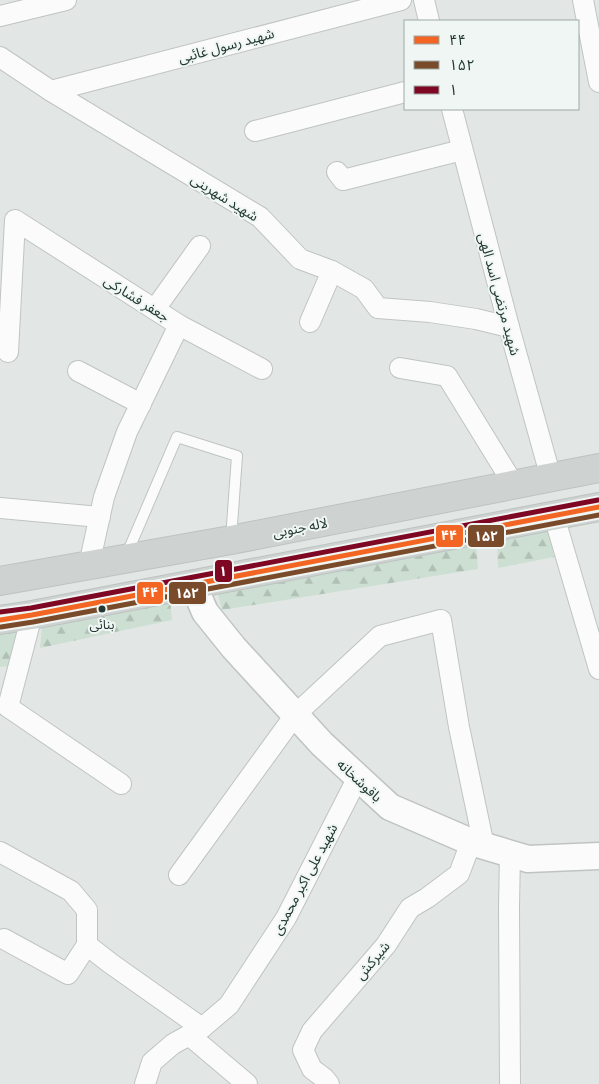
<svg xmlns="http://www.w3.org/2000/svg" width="599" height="1084" font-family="'Titillium Web','Noto Sans Arabic',sans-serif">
	<defs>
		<pattern id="forest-firs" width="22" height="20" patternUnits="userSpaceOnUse" patternTransform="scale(1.25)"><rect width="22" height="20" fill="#cddfd2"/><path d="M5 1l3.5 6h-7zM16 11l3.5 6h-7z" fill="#b0c0b5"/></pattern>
	</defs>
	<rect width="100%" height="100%" fill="#e2e7e5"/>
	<g fill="url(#forest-firs)">
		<path d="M548,526L554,557L498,568L497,539Z"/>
		<path d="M476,540L478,569L222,610L217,591Z"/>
		<path d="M170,599L172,620L40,648L42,625Z"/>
		<path d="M20,630L9,666L0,667V632Z"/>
	</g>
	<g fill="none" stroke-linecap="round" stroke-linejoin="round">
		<g stroke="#bfc4c2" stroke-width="12">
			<path id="service" d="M126,556L177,437L237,456L231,539"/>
		</g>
		<g stroke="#bfc4c2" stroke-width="22">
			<g id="minor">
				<path d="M424,0L429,21"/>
				<path d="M583,0L599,82"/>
				<path d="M0,16L66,0"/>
				<path d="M0,57L51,91L260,217L300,259L332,271L364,289L378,308L430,312L476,319L509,327"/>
				<path d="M51,91L401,0"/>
				<path d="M452,109L509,327L551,478"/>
				<path d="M255,131L405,92"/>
				<path d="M337,172L343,180L462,150"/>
				<path d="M155,309L200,246"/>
				<path d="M310,322L332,271"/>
				<path d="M179,325L262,369"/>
				<path d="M8,352L15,220L179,325L127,432L104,497L89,565"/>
				<path d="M400,368L447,376L514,485"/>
				<path d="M78,371L141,404"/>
				<path d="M0,508L100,517"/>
				<path d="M554,516L599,669"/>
				<path d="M32,615L8,707L121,784"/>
				<path d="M0,852L71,891L87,910V945L110,963L202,1028"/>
				<path d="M179,875L295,715L380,636L441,620L459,727L484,846"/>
				<path d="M4,939L68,974L87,945"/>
				<path d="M189,1035L247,1084"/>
				<path d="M145,1084L152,1062L173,1044L202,1028L229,1005L286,918L358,777"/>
				<path d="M329,1084L324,1078L312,1069L303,1050L312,1031L386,945L410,908L427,898L459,874L471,842"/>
				<path d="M510,1084L509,907L510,853"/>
			</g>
		</g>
		<g stroke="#bfc4c2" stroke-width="29">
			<path id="tertiary" d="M193,584L205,612L234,648L322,744L390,807L471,842L528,859L599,856"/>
		</g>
		<g stroke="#bcc3c1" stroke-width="30">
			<g id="primary">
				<path d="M0,581L231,540L599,468"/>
				<path d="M0,620L32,615L599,507"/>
			</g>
		</g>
		<use href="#service" stroke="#fbfbfb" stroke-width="10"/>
		<use href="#minor" stroke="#fbfbfb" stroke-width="20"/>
		<use href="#tertiary" stroke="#fbfbfb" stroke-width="26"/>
		<use href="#primary" stroke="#ced3d2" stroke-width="28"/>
		<g stroke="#f0f6f3" stroke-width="9">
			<path id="bus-1" d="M0,620L32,615L599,507"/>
		</g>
		<g stroke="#f0f6f3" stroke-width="9">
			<path id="bus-2" d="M1,627L33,622L599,515"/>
		</g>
		<g stroke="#f0f6f3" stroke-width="9">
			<path id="bus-3" d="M0,612L31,608L598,500"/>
		</g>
		<use href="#bus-1" stroke="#f26522" stroke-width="5"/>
		<use href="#bus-2" stroke="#7a4b2a" stroke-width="5"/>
		<use href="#bus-3" stroke="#7e0724" stroke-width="5"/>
	</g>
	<circle fill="#223832" stroke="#f0f6f3" stroke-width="2" cx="102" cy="609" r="4.5"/>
	<g text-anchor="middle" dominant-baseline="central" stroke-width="4" stroke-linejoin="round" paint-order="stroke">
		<g font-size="13" fill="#223832" stroke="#f0f6f3">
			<text x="102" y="624">بنائی</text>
		</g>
		<g font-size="14" fill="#223832" stroke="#f0f6f3">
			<text transform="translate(226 45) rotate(-15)">شهید رسول غائبی</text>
			<text transform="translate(225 197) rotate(32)">شهید شهرینی</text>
			<text transform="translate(500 294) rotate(75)">شهید مرتضی اسد الهی</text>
			<text transform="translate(137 298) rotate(32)">جعفر فشارکی</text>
			<text transform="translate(300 527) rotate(-11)">لاله جنوبی</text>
			<text transform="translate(360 780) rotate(43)">باقوشخانه</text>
			<text transform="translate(304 879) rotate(-62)">شهید علی اکبر محمدی</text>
			<text transform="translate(372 960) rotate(-50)">شیرکش</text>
		</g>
	</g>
	<g stroke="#f0f6f3" stroke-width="2">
		<rect x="435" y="524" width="29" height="24" rx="5" fill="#f26522"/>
		<rect x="467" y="524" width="38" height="24" rx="5" fill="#7a4b2a"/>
		<rect x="214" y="559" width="19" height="24" rx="5" fill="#7e0724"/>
		<rect x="136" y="581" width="28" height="24" rx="5" fill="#f26522"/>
		<rect x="168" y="581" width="39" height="24" rx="5" fill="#7a4b2a"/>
	</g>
	<g font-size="14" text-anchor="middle" font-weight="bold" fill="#fff">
		<text x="449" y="540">۴۴</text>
		<text x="486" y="541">۱۵۲</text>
		<text x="223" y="576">۱</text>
		<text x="150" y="597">۴۴</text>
		<text x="187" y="598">۱۵۲</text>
	</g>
	<rect x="404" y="20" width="175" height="90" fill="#f0f6f3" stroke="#9eaaa6"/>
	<rect x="414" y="36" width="25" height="8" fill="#f26522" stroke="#9eaaa6"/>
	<text x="449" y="45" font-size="15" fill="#223832">۴۴</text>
	<rect x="414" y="61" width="25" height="8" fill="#7a4b2a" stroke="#9eaaa6"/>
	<text x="449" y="70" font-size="15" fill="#223832">۱۵۲</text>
	<rect x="414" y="86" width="25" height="8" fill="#7e0724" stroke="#9eaaa6"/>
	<text x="449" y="95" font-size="15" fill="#223832">۱</text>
</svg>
